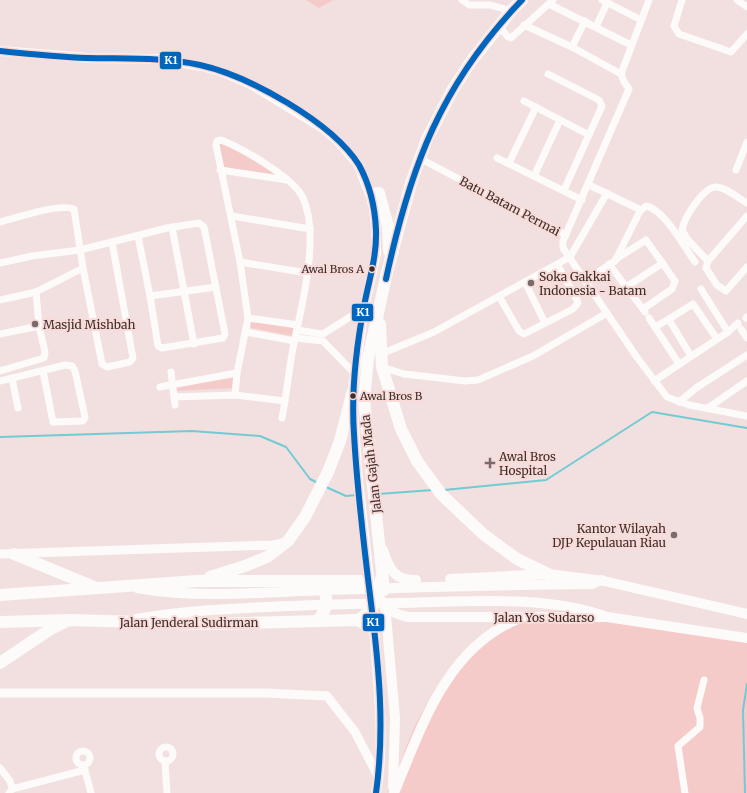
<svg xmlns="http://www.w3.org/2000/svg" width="747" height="793" font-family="Merriweather,serif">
	<rect width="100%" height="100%" fill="#f1e0df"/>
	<g fill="#f4cbc9">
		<path d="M306,0H333L319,8Z"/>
		<path d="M222,142L271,170L276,176L224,167L219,143Z"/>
		<path d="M250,316L296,323L293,336L251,328Z"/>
		<path d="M234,373L233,388L175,391V384Z"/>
		<path d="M567,610L747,637V793H393C399,766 407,740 420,716C441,677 492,632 534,615C543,611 557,611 567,610Z"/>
	</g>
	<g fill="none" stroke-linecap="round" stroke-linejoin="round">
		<g stroke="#74cad3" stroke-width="2">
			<path d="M0,437L192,431L260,436L286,447L310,479L318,483"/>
			<path d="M326,487L346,496L357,495"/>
			<path d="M444,490L546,480L652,412L747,428"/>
			<path d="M378,494L433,490"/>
			<path d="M745,793L743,710L747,684"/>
		</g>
		<g stroke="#fdfafa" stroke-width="7">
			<path d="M462,0L469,5H490L511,11"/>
			<path d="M602,0L641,20"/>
			<path d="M649,0L621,74L624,82L629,89L563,241V248L636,356L667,397L689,405L747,416"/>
			<path d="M682,0L674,26L679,34L731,52L747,34"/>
			<path d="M737,0L747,7"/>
			<path d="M549,4L631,45"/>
			<path d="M524,25L572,47L621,74"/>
			<path d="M499,26L507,36L511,38L553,0"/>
			<path d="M596,27L607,3"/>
			<path d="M572,47L585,21"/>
			<path d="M548,74L599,100L602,106L564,190"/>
			<path d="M524,101L589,135"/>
			<path d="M419,158L566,235"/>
			<path d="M497,158L582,200"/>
			<path d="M509,163L536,107"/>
			<path d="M220,170L287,180"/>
			<path d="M736,170L747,142"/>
			<path d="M534,176L560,120"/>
			<path d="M589,185L641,210"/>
			<path d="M232,216L310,229"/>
			<path d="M747,216L708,261L706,268L717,285L726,291L747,267"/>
			<path d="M0,222C17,218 58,203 74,209L83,268L102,364L107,367L130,362L133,358L112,242"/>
			<path d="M172,227L194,344"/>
			<path d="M616,259L646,240L675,281L672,289L643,309"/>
			<path d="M708,261L688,240L682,230C684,218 703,187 716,187C726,187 739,199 747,203"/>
			<path d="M240,262L307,273"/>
			<path d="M0,263L32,256L80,250L167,228L199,223L204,227L225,334L223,338L162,348L158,346L150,296L138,236"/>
			<path d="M609,264L645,312"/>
			<path d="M586,280L615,261L640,211L646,206C664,209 685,248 695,262"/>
			<path d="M525,282L545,323"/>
			<path d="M626,287L663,263"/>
			<path d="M701,289L728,332"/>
			<path d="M150,296L216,287"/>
			<path d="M499,296L519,331L524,334L573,309L578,303L577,300L557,264"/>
			<path d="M0,300L36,292L83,268"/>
			<path d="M248,318L298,325"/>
			<path d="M649,318L679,364"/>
			<path d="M746,318L747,317"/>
			<path d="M655,327L669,319"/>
			<path d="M741,329L747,338"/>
			<path d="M297,330L323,334L364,308"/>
			<path d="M246,332L294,341"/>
			<path d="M0,334L39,326"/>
			<path d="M296,338L323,341L355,374"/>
			<path d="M381,354L434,332L570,257L607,193"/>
			<path d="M691,356L671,323L669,319L693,304L717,339"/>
			<path d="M382,367L404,374L465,381L478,380L533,356L607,313"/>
			<path d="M0,371L44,358L45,352L39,326L36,292"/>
			<path d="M171,372L175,405"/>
			<path d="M12,378L18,408"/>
			<path d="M0,381L65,365L72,366L75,371L85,417L83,421L53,422L43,371"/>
			<path d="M654,381L728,332L738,323"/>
			<path d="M160,387L237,373"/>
			<path d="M235,395L237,373L248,318L240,262L216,145L217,141L221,140C242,148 292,177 302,196C321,233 302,304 294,343C289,367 287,393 282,418"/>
			<path d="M174,397L235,395L285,401"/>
			<path d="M679,402L696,388L747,355"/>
			<path d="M708,408L747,381"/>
			<circle cx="166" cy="754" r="7"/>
			<circle cx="83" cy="758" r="7"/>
			<path d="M165,761L167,793"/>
			<path d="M84,767L91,793"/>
			<path d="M0,768L10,781L12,789"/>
			<path d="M9,793L12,789L85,770"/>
			<path d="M685,793L678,746L700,727V718L697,708L704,680"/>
		</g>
		<g stroke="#fdfafa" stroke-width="9">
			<path d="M0,554L273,545L285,542"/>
			<path d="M0,693H266L327,696L355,732L378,776"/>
		</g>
		<g stroke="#fdfafa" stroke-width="10">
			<path d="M0,51L88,58L158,59L202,66L220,71L251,84L323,128L337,140L358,164L373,202L376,228V254L364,308L352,394L358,480L375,630"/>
			<path d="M383,550C389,569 395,581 416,580"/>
			<path d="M450,579L548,574L604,581L747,614"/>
			<path d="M137,588C199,599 266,592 328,590C416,587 504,585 592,584L601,580"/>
			<path d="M382,601C388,611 397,615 408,617H607L747,638"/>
			<path d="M385,604L395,718L393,787"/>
			<path d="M136,619C173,612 209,610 247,608C297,605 347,604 398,603C463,602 545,594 607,617"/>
			<path d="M374,624C377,680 386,736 376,793"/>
			<path d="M394,793C422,726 446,648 520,618"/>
		</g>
		<g stroke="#fdfafa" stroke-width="12">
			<path d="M373,202L374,194L379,193L388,226L389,251"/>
			<path d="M380,324L382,367L401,429L417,461L441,494L483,534L517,559L548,574"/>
			<path d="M14,554L92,586"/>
			<path d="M210,577L245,566L267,557L288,541L305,517L328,472L340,441L352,394"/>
			<path d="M316,582C329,592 330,607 318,620"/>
			<path d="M384,590L364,400L368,359L387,272L411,183L427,139L453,89L472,60L511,11L522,0"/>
			<path d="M0,595L197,581H361L370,589"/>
			<path d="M358,620C373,612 379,595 381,579"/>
			<path d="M0,622L70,620L210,624L358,620L375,630"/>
			<path d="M0,663L49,630L65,622"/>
		</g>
		<g stroke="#f9dad7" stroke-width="9">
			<g id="bus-1">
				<path d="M0,51C29,54 58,57 87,58C125,59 164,57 200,65C249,76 332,122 359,165C370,185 375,207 376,230C377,256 369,280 364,306C356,348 351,391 354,434C357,490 364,547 371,603C379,667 385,729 376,793"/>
				<path d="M386,279C410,167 441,84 522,0"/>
			</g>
		</g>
		<use href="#bus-1" stroke="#0065bd" stroke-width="6"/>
	</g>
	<g fill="#3a2e2e" stroke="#f9dad7" stroke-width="1.5">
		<circle cx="372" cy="269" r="3.5"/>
		<circle cx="353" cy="396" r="3.5"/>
	</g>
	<g fill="#7a6c6c" stroke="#f9dad7" stroke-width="1.5">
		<circle cx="531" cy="283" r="4"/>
		<circle cx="35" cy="324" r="4"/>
		<path d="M488 457h4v4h4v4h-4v4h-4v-4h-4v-4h4z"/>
		<circle cx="674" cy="535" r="4"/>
	</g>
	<g text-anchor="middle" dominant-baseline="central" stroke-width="4" stroke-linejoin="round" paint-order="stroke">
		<g font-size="11" fill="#3a2e2e" stroke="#f9dad7" text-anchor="end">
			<text x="364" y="269">Awal Bros A</text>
			<text x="360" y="396" text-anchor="start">Awal Bros B</text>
		</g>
		<g font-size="12" fill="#3a2e2e" stroke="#f9dad7">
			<text transform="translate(510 206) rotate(28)">Batu Batam Permai</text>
			<text transform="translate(371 464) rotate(-97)">Jalan Gajah Mada</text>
			<text x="544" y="617">Jalan Yos Sudarso</text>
			<text x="189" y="622">Jalan Jenderal Sudirman</text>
		</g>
		<g font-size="12" fill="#3a2e2e" stroke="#f9dad7" text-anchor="start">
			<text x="539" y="276">Soka Gakkai<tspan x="539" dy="14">Indonesia - Batam</tspan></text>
			<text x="43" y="324">Masjid Mishbah</text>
			<text x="499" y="456">Awal Bros<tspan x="499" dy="14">Hospital</tspan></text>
			<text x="666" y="528" text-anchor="end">Kantor Wilayah<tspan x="666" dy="14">DJP Kepulauan Riau</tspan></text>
		</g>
	</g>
	<g stroke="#f9dad7" stroke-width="1.5">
		<rect x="159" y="51" width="23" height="19" rx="4" fill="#0065bd"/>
		<rect x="351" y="303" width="23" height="19" rx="4" fill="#0065bd"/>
		<rect x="362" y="613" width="23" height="19" rx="4" fill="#0065bd"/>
	</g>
	<g font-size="11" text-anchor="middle" font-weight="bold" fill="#fff">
		<text x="171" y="64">K1</text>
		<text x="363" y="316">K1</text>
		<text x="373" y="626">K1</text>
	</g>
</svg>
